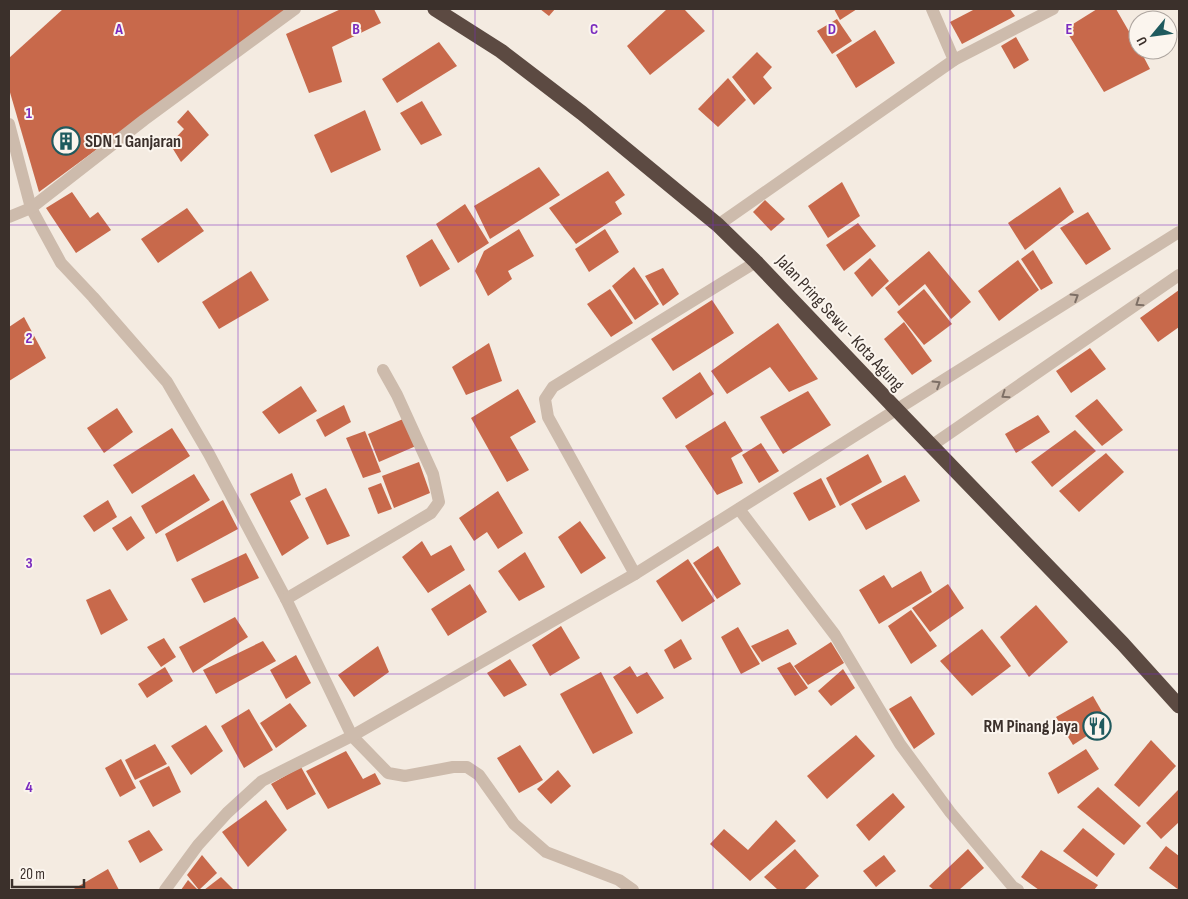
<svg xmlns="http://www.w3.org/2000/svg" width="1188" height="899" font-family="'Sofia Sans Condensed',sans-serif">
	<rect width="100%" height="100%" fill="#f4ebe1"/>
	<g fill="#c8694b">
		<path d="M63,9H287L39,192L9,89V58Z"/>
		<path d="M341,9H374L381,23L332,47L342,82L309,93L286,34Z"/>
		<path d="M540,9H555L549,16Z"/>
		<path d="M667,9H684L705,31L650,75L627,46Z"/>
		<path d="M834,9H857L840,20Z"/>
		<path d="M975,9H1010L1015,16L962,44L950,22Z"/>
		<path d="M1097,9H1116L1138,47V50H1140L1150,69L1104,92L1065,29Z"/>
		<path d="M837,19L852,41L832,54L817,31Z"/>
		<path d="M875,30L895,63L856,88L836,55Z"/>
		<path d="M1016,37L1029,60L1014,69L1001,46Z"/>
		<path d="M439,42L457,66L397,103L382,79Z"/>
		<path d="M757,52L772,67L763,77L772,88L754,105L732,77Z"/>
		<path d="M728,78L746,100L718,127L698,109Z"/>
		<path d="M422,101L442,135L421,145L400,113Z"/>
		<path d="M188,110L209,135L181,162L170,144L184,129L177,122Z"/>
		<path d="M365,110L381,150L331,173L314,135Z"/>
		<path d="M539,167L560,195L490,239L474,206Z"/>
		<path d="M608,171L625,195L615,202L622,214L576,244L549,208Z"/>
		<path d="M842,182L860,216L828,238L808,206Z"/>
		<path d="M1060,187L1074,212L1025,250L1008,223Z"/>
		<path d="M72,192L90,218L98,212L111,230L76,253L46,208Z"/>
		<path d="M765,200L785,219L771,231L753,212Z"/>
		<path d="M465,204L489,243L458,263L436,224Z"/>
		<path d="M187,208L204,231L158,263L141,239Z"/>
		<path d="M1088,212L1111,249L1086,265L1060,228Z"/>
		<path d="M858,223L876,246L844,271L826,245Z"/>
		<path d="M519,229L534,256L508,271L512,279L488,296L475,271L484,251Z"/>
		<path d="M605,229L619,252L589,272L575,249Z"/>
		<path d="M432,239L450,269L420,287L406,256Z"/>
		<path d="M1033,250L1053,283L1041,290L1021,259Z"/>
		<path d="M929,251L971,302L951,319L925,284L899,306L885,288Z"/>
		<path d="M870,258L889,281L872,297L854,273Z"/>
		<path d="M1018,260L1039,290L999,321L978,291Z"/>
		<path d="M634,267L659,304L635,320L612,286Z"/>
		<path d="M663,268L679,294L663,306L645,276Z"/>
		<path d="M251,271L269,300L219,329L202,302Z"/>
		<path d="M610,289L633,323L611,337L587,304Z"/>
		<path d="M924,289L952,324L924,345L897,312Z"/>
		<path d="M1179,290V327L1158,342L1140,318Z"/>
		<path d="M712,300L734,333L673,371L651,339Z"/>
		<path d="M24,317L46,358L9,381V327Z"/>
		<path d="M904,322L932,361L912,375L884,339Z"/>
		<path d="M778,323L818,379L789,392L770,367L727,394L711,371Z"/>
		<path d="M489,343L502,381L466,395L452,367Z"/>
		<path d="M1090,348L1106,369L1071,393L1056,371Z"/>
		<path d="M700,372L714,394L676,419L662,398Z"/>
		<path d="M301,386L317,411L279,434L262,412Z"/>
		<path d="M518,389L536,422L510,437L529,470L507,482L471,418Z"/>
		<path d="M808,391L831,425L783,454L760,417Z"/>
		<path d="M1097,399L1123,430L1102,446L1075,416Z"/>
		<path d="M344,405L351,422L325,437L316,420Z"/>
		<path d="M117,408L133,432L104,453L87,428Z"/>
		<path d="M1038,415L1050,432L1016,453L1005,434Z"/>
		<path d="M403,419L416,446L379,462L368,434Z"/>
		<path d="M725,421L743,451L731,458L743,483L717,495L685,446Z"/>
		<path d="M172,428L190,456L132,494L113,465Z"/>
		<path d="M1075,430L1096,451L1052,487L1031,462Z"/>
		<path d="M365,431L381,472L363,478L346,438Z"/>
		<path d="M761,443L779,471L759,483L742,455Z"/>
		<path d="M1106,453L1124,472L1079,512L1059,491Z"/>
		<path d="M868,454L882,482L840,506L826,478Z"/>
		<path d="M419,462L430,493L394,508L382,476Z"/>
		<path d="M292,473L301,495L290,501L309,538L282,556L250,494Z"/>
		<path d="M194,474L210,500L156,534L141,506Z"/>
		<path d="M905,475L920,501L866,530L851,504Z"/>
		<path d="M821,478L836,507L809,521L793,493Z"/>
		<path d="M381,483L392,509L378,514L368,488Z"/>
		<path d="M326,488L350,536L327,545L305,498Z"/>
		<path d="M498,491L523,533L498,549L487,532L474,541L459,518Z"/>
		<path d="M108,500L117,517L94,532L83,516Z"/>
		<path d="M223,500L238,529L177,562L165,534Z"/>
		<path d="M131,516L145,538L127,551L112,528Z"/>
		<path d="M580,521L606,558L581,574L558,537Z"/>
		<path d="M422,541L431,556L451,545L465,570L428,593L402,557Z"/>
		<path d="M718,546L741,584L717,599L693,563Z"/>
		<path d="M525,552L545,587L519,601L498,571Z"/>
		<path d="M246,553L259,578L204,603L191,579Z"/>
		<path d="M688,559L715,601L682,622L656,581Z"/>
		<path d="M921,571L932,592L879,624L859,590L884,575L892,588Z"/>
		<path d="M470,584L487,612L448,636L431,609Z"/>
		<path d="M948,584L964,608L930,632L912,608Z"/>
		<path d="M110,589L128,620L101,635L86,600Z"/>
		<path d="M1036,605L1068,642L1029,677L1000,637Z"/>
		<path d="M911,610L937,646L911,664L888,626Z"/>
		<path d="M235,617L248,637L193,673L179,647Z"/>
		<path d="M561,626L580,658L550,676L532,645Z"/>
		<path d="M738,627L760,664L741,674L721,637Z"/>
		<path d="M788,629L797,644L762,662L751,646Z"/>
		<path d="M982,629L1011,666L972,696L940,661Z"/>
		<path d="M164,638L176,657L161,667L147,647Z"/>
		<path d="M681,639L692,659L674,669L664,650Z"/>
		<path d="M263,641L276,661L216,694L203,670Z"/>
		<path d="M831,642L844,663L808,685L794,666Z"/>
		<path d="M378,646L389,672L354,697L338,675Z"/>
		<path d="M296,655L311,683L286,699L270,670Z"/>
		<path d="M510,659L527,685L504,697L487,673Z"/>
		<path d="M790,662L808,688L795,696L777,668Z"/>
		<path d="M630,666L637,677L647,672L664,698L637,714L613,677Z"/>
		<path d="M165,667L173,681L147,698L138,684Z"/>
		<path d="M843,669L855,688L831,706L818,691Z"/>
		<path d="M601,672L633,733L593,754L560,694Z"/>
		<path d="M911,696L935,734L914,749L889,709Z"/>
		<path d="M1093,696L1108,722L1073,745L1056,717Z"/>
		<path d="M290,703L307,726L276,748L260,723Z"/>
		<path d="M249,709L273,750L244,768L221,726Z"/>
		<path d="M206,725L223,751L191,775L171,746Z"/>
		<path d="M856,735L875,756L827,799L807,776Z"/>
		<path d="M1151,740L1176,766L1139,807L1114,785Z"/>
		<path d="M155,744L167,764L135,780L125,760Z"/>
		<path d="M520,745L543,780L519,793L497,758Z"/>
		<path d="M1086,749L1099,769L1058,794L1048,773Z"/>
		<path d="M346,751L363,779L375,773L381,784L328,809L306,771Z"/>
		<path d="M121,759L136,788L120,797L105,768Z"/>
		<path d="M169,766L181,792L153,807L139,781Z"/>
		<path d="M301,767L316,794L287,810L271,784Z"/>
		<path d="M558,770L571,786L551,804L537,789Z"/>
		<path d="M1098,787L1141,826L1124,845L1077,807Z"/>
		<path d="M1179,789V822L1161,839L1146,823Z"/>
		<path d="M893,793L905,807L869,841L856,825Z"/>
		<path d="M266,800L287,830L248,867L222,832Z"/>
		<path d="M776,820L796,841L750,881L710,844L724,829L748,850Z"/>
		<path d="M1083,828L1115,854L1097,877L1063,851Z"/>
		<path d="M149,830L163,850L140,863L128,841Z"/>
		<path d="M1166,846L1179,856V890L1149,868Z"/>
		<path d="M795,849L819,876L804,890H778L764,877Z"/>
		<path d="M968,849L984,868L959,890H934L929,886Z"/>
		<path d="M1041,850L1098,885L1094,890H1039L1021,877Z"/>
		<path d="M202,855L217,873L199,890L187,875Z"/>
		<path d="M884,855L896,871L876,887L863,871Z"/>
		<path d="M108,869L119,890H72Z"/>
		<path d="M221,877L234,890H204Z"/>
		<path d="M188,880L198,890H181Z"/>
	</g>
	<g fill="none" stroke-linecap="round" stroke-linejoin="round">
		<g stroke="#cdbbac" stroke-width="12">
			<path d="M954,60L1053,9"/>
			<path d="M9,124L31,208L61,263L93,297L167,382L209,454L286,599L352,736L388,773L405,776L453,767H467L479,775L514,824L546,852L619,880L633,890"/>
			<path d="M9,217L31,208L144,120L295,9"/>
			<path d="M718,225L954,60L932,9"/>
			<path d="M931,446L1179,275"/>
			<path d="M739,509L835,635L900,744L950,812L1013,887L1018,890"/>
			<path d="M635,574L548,417L545,399L553,387L756,262"/>
			<path d="M286,599L431,513L439,502L433,474L397,395L383,370"/>
			<path d="M165,890L198,845L227,813L262,781L352,736L635,574L1179,232"/>
		</g>
		<path stroke="#5c4a42" stroke-width="15" d="M435,9L501,51L582,113L718,225L756,262L896,409L1123,644L1179,706"/>
	</g>
	<defs><path id="oneway-chevron" d="M-2-3.5L2.5 0L-2 3.5" fill="none" stroke-width="1.6" stroke-linecap="round" stroke-linejoin="round" transform="scale(1.25)"/></defs>
	<g stroke="#7d6f65">
		<use href="#oneway-chevron" transform="translate(1075 297) rotate(-32)"/>
		<use href="#oneway-chevron" transform="translate(1139 303) rotate(146)"/>
		<use href="#oneway-chevron" transform="translate(937 384) rotate(-32)"/>
		<use href="#oneway-chevron" transform="translate(1005 395) rotate(146)"/>
	</g>
	<path fill="none" stroke="#7b2cbf" stroke-width="1" stroke-opacity="0.55" d="M238,9V890M475,9V890M713,9V890M950,9V890M9,225H1179M9,450H1179M9,674H1179"/>
	<defs>
		<g id="building-ring" transform="scale(1.4375)"><circle r="9.5" fill="#fbf5ee" stroke="#1f5a5e" stroke-width="1.5"/><path d="M-4-6H4V6H1V3H-1V6H-4ZM-2.5-4.3h1.7v1.8h-1.7ZM.8-4.3h1.7v1.8H.8ZM-2.5-1h1.7V.8h-1.7ZM.8-1h1.7V.8H.8Z" fill="#1f5a5e"/></g>
		<g id="restaurant-ring" transform="scale(1.4375)"><circle r="9.5" fill="#fbf5ee" stroke="#1f5a5e" stroke-width="1.5"/><path d="M-5-6h1v4h1v-4h1v4h1v-4h1v5L-1.5 .5V6h-2V.5L-5-1ZM5-6V6H3V1.5H1.5Q1.5-4 5-6Z" fill="#1f5a5e"/></g>
	</defs>
	<g fill-rule="evenodd">
		<use href="#building-ring" x="66" y="141"/>
		<use href="#restaurant-ring" x="1097" y="726"/>
	</g>
	<g text-anchor="middle" dominant-baseline="central" stroke-width="4" stroke-linejoin="round" paint-order="stroke">
		<g font-size="18" font-weight="bold" fill="#3b302b" stroke="#fbf5ee" text-anchor="start">
			<text x="85" y="141">SDN 1 Ganjaran</text>
			<text x="1078" y="726" text-anchor="end">RM Pinang Jaya</text>
		</g>
		<g font-size="18" fill="#3b302b" stroke="#fbf5ee">
			<text transform="translate(840 323) rotate(47)">Jalan Pring Sewu - Kota Agung</text>
		</g>
	</g>
	<g font-size="16" text-anchor="middle" font-weight="bold" fill="#7b2cbf" stroke="#fbf5ee" stroke-width="4" stroke-linejoin="round" paint-order="stroke">
		<text x="119" y="34">A</text>
		<text x="356" y="34">B</text>
		<text x="594" y="34">C</text>
		<text x="832" y="34">D</text>
		<text x="1069" y="34">E</text>
		<text x="29" y="118">1</text>
		<text x="29" y="343">2</text>
		<text x="29" y="568">3</text>
		<text x="29" y="792">4</text>
	</g>
	<rect width="1188" height="899" fill="none" stroke="#3b302b" stroke-width="20"/>
	<g transform="translate(1153 35) rotate(241)"><circle r="24" fill="#fbf5ee" stroke="#aea6a0"/>
	<path d="M0-4L9 19L0 12L-9 19Z" fill="#1f5a5e"/>
	<text y="-8" font-size="14" font-weight="bold" text-anchor="middle" fill="#3b302b">U</text>
	</g>
	<path d="M12 879v8h72v-8" fill="none" stroke="#3b302b" stroke-width="2.5"/>
	<text x="20" y="879" font-size="15" fill="#3b302b" stroke="#fbf5ee" stroke-width="4" paint-order="stroke">20 m</text>
</svg>
